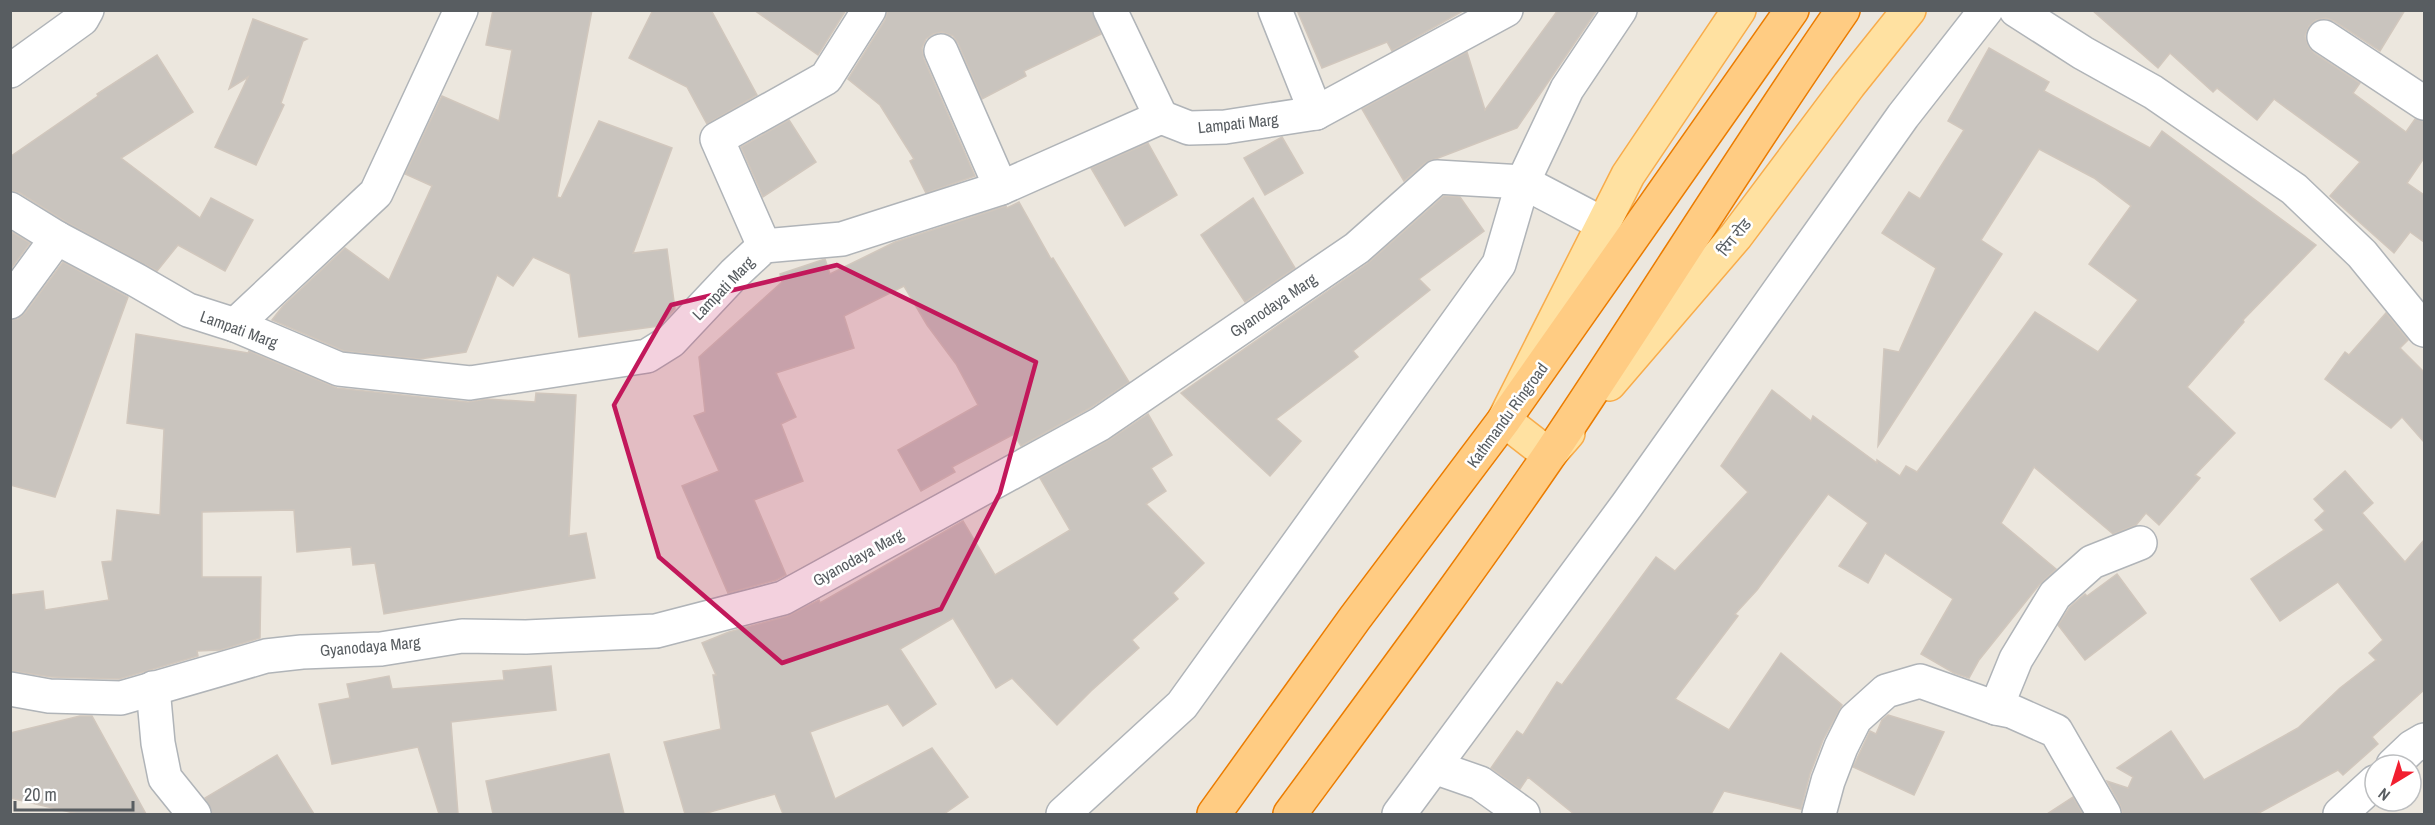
<svg xmlns="http://www.w3.org/2000/svg" width="2435" height="825" font-family="'Archivo Narrow','Noto Sans Devanagari',sans-serif">
	<rect width="100%" height="100%" fill="#ece7de"/>
	<g fill="#c9c4be" stroke="#d1c7bd" stroke-width="1.5">
		<path d="M493,10H592L557,197L561,198L599,121L672,148L633,253L667,249L675,309L659,326L579,337L570,274L533,257L513,286L497,275L466,352L420,359L344,351L272,320L283,306L345,248L389,280L432,186L405,174L442,96L499,121L512,50L486,45Z"/>
		<path d="M653,10H711L757,95L707,124L687,87L629,58Z"/>
		<path d="M754,10H846L818,55Z"/>
		<path d="M888,10H1092L1101,34L1024,71L1026,76L982,99L958,43L953,36L942,32L933,34L926,39L922,48L924,59L975,176L926,193L910,161L914,159L880,105L848,79L885,20Z"/>
		<path d="M1297,10H1461V12L1392,51L1387,42L1322,68Z"/>
		<path d="M1558,10H1597L1517,128L1425,163L1404,181L1362,109L1467,52L1485,110Z"/>
		<path d="M2092,10H2405L2380,51L2334,21L2326,18L2316,20L2309,26L2305,36L2308,46L2314,53L2360,83L2353,93L2406,132L2415,119L2424,121V158L2407,183L2424,195V242L2410,232L2394,253L2330,196L2360,162L2274,99L2257,120L2217,88L2213,92L2170,53L2158,68Z"/>
		<path d="M253,19L307,39L303,41L281,103L284,105L256,165L215,147L248,77L229,89Z"/>
		<path d="M1989,48L2049,82L2044,91L2150,148L2162,131L2316,245L2243,320L2244,322L2187,387L2235,433L2195,475L2200,478L2159,525L2146,513L2136,525L2113,534L2034,467L2001,523L2056,569L2039,585L1979,660L1969,678L1954,673L1921,654L1953,599L1885,553L1868,583L1839,566L1868,523L1828,494L1757,590L1735,614L1738,616L1675,699L1729,730L1781,653L1842,705L1823,740L1810,774L1801,809L1724,791L1711,814H1574L1528,777L1520,789L1491,768L1517,731L1523,735L1557,682L1562,685L1656,557L1675,571L1748,492L1721,466L1772,390L1811,421L1813,416L1877,463V460L1900,476L1906,466L1917,472L2035,312L2098,352L2138,300L2089,264L2131,206L2094,178L2039,149L1981,240L2002,254L1878,446L1884,349L1899,352L1936,268L1882,233L1909,192L1920,199L1964,130L1948,121Z"/>
		<path d="M157,55L193,112L121,158L200,218L211,198L253,220L225,271L178,245L157,271L66,222L20,193L10,190V157L98,96L97,94Z"/>
		<path d="M789,120L816,162L763,197L741,147Z"/>
		<path d="M1282,137L1303,173L1265,195L1244,158Z"/>
		<path d="M1148,143L1177,195L1125,226L1091,168Z"/>
		<path d="M1444,196L1460,197L1484,231L1419,279L1430,290L1353,351L1358,357L1276,419L1301,441L1270,476L1181,393L1368,263Z"/>
		<path d="M1253,198L1295,268L1245,302L1201,235Z"/>
		<path d="M1019,202L1051,259L1053,258L1129,382L1090,408L1021,446L1014,434L952,467L955,472L921,491L898,450L978,405L956,364L927,325L904,286L844,316L854,348L776,373L796,417L781,424L803,481L754,500L786,575L776,580L728,593L682,486L719,471L694,416L705,412L699,357L782,282L780,274L825,259L830,274L895,242L1006,206L1007,208Z"/>
		<path d="M10,231L30,243L10,270Z"/>
		<path d="M63,262L128,297L55,497L10,485V320L18,319L25,313Z"/>
		<path d="M2386,313L2408,340L2400,348L2424,372V442L2402,417L2391,428L2325,379L2345,352L2349,355Z"/>
		<path d="M136,334L248,353L249,351L337,388L468,402L487,399L535,402L536,393L576,395L569,536L586,533L595,578L384,614L375,563L353,565L351,547L297,552L294,510L202,512V577H261L260,638L220,650L197,651L198,656L119,679L51,677L13,671L10,669V595L43,591L45,610L109,600L102,562L112,561L117,510L160,515L164,429L127,423Z"/>
		<path d="M1148,414L1172,455L1151,468L1166,491L1146,504L1204,563L1173,593L1178,599L1132,640L1139,648L1091,691L1057,725L1012,678L996,688L953,618L900,649L936,704L903,726L888,704L810,732L835,799L932,748L968,797L944,814H783L775,794L703,814H685L664,742L721,729L713,675H716L702,643L729,632L788,616L819,600L820,603L963,521L995,575L1070,530L1040,478L1109,440Z"/>
		<path d="M2345,471L2373,503L2362,513L2405,562L2424,540V690L2372,737L2378,744L2343,775L2338,770L2257,814H2123L2120,805L2107,781L2128,788L2133,777L2117,768L2171,731L2204,780L2298,728L2340,688L2376,660L2369,653L2383,640L2338,582L2280,621L2251,579L2324,530L2315,520L2325,511L2314,499Z"/>
		<path d="M2117,574L2146,613L2085,660L2058,625L2070,607L2085,594L2087,596Z"/>
		<path d="M551,666L556,710L451,722L458,814H439L418,747L332,764L319,704L350,698L347,684L389,676L392,689L504,680L503,671Z"/>
		<path d="M1888,715L1944,732L1914,795L1853,767L1870,731L1876,734L1882,720Z"/>
		<path d="M80,716H92L146,814H78L10,798V733Z"/>
		<path d="M609,754L624,814H493L486,781Z"/>
		<path d="M277,755L314,814H212L205,798Z"/>
		<path d="M2073,797L2083,814H2047Z"/>
	</g>
	<g fill="none" stroke-linecap="round" stroke-linejoin="round">
		<g stroke="#b0b4b8" stroke-width="36">
			<g id="minor">
				<path d="M1110,10L1161,117"/>
				<path d="M1275,10L1316,113"/>
				<path d="M2016,10L2083,53L2153,92L2294,189L2362,254L2424,330"/>
				<path d="M2324,37L2424,103"/>
				<path d="M941,51L1001,188"/>
				<path d="M10,71L82,19L87,10"/>
				<path d="M10,209L57,238L136,280L188,310L235,325L339,369L470,383L647,356L671,341L734,274L764,246L842,239L1001,188L1161,117L1189,128L1225,127L1316,113L1506,10"/>
				<path d="M764,246L717,139L826,78L869,10"/>
				<path d="M10,302L57,238"/>
				<path d="M235,325L376,193L461,10"/>
				<path d="M153,688L158,743L165,778L194,814"/>
				<path d="M10,689L49,696L121,698L266,656L302,652L381,649L462,636L526,637L656,631L783,598L1100,424L1357,248L1437,177L1523,182L1603,224"/>
				<path d="M1996,708L2016,659L2055,595L2092,562L2140,543"/>
				<path d="M2393,765L2412,747L2424,740"/>
				<path d="M1434,767L1480,783L1523,814"/>
				<path d="M1063,814L1182,705L1499,264L1523,182L1567,89L1620,10"/>
				<path d="M1399,814L1627,505L1903,116L1986,10"/>
				<path d="M1819,814L1828,781L1841,747L1855,719L1886,691L1920,681L1996,708L2011,711L2056,731L2104,814"/>
				<path d="M2340,814L2375,782"/>
			</g>
		</g>
		<g stroke="#f8ac4b" stroke-width="36">
			<g id="major">
				<path d="M1609,384L1736,236L1849,85L1909,10"/>
				<path d="M1568,433L1549,455L1504,420L1628,175L1739,10"/>
			</g>
		</g>
		<g stroke="#eb7c00" stroke-width="36">
			<g id="highway">
				<path d="M1214,814L1355,618L1504,420L1792,10"/>
				<path d="M1290,814C1377,696 1465,578 1548,457C1648,309 1741,157 1843,10"/>
			</g>
		</g>
		<use href="#minor" stroke="#fff" stroke-width="33"/>
		<use href="#major" stroke="#ffe1a1" stroke-width="33"/>
		<use href="#highway" stroke="#ffcc83" stroke-width="33"/>
	</g>
	<path fill="#c2185b" fill-opacity="0.2" stroke="#c2185b" stroke-width="4.5" stroke-linejoin="round" d="M837,265L1036,362L1000,493L941,609L782,663L659,557L614,405L671,305Z"/>
	<g text-anchor="middle" dominant-baseline="central" stroke-width="5" stroke-linejoin="round" paint-order="stroke">
		<g font-size="16" fill="#585d61" stroke="#fff">
			<text transform="translate(1238 123) rotate(-6)">Lampati Marg</text>
			<text transform="translate(1734 237) rotate(-51)">रिंग रोड</text>
			<text transform="translate(723 288) rotate(-46)">Lampati Marg</text>
			<text transform="translate(1273 305) rotate(-34)">Gyanodaya Marg</text>
			<text transform="translate(239 329) rotate(20)">Lampati Marg</text>
			<text transform="translate(1507 415) rotate(-54)">Kathmandu Ringroad</text>
			<text transform="translate(858 557) rotate(-29)">Gyanodaya Marg</text>
			<text transform="translate(370 646) rotate(-5)">Gyanodaya Marg</text>
		</g>
	</g>
	<rect width="2435" height="825" fill="none" stroke="#585d61" stroke-width="24"/>
	<g transform="translate(2393 783) rotate(218)"><circle r="28" fill="#ffffff" stroke="#bcbec0" stroke-width="1.5"/>
	<path d="M0-4.5L10 22L0 15L-10 22Z" fill="#f21f30"/>
	<text y="-9" font-size="16" font-weight="bold" text-anchor="middle" fill="#585d61">N</text>
	</g>
	<path d="M15 801v9h118v-9" fill="none" stroke="#585d61" stroke-width="3"/>
	<text x="24" y="801" font-size="18" fill="#585d61" stroke="#ffffff" stroke-width="4.5" paint-order="stroke">20 m</text>
</svg>
